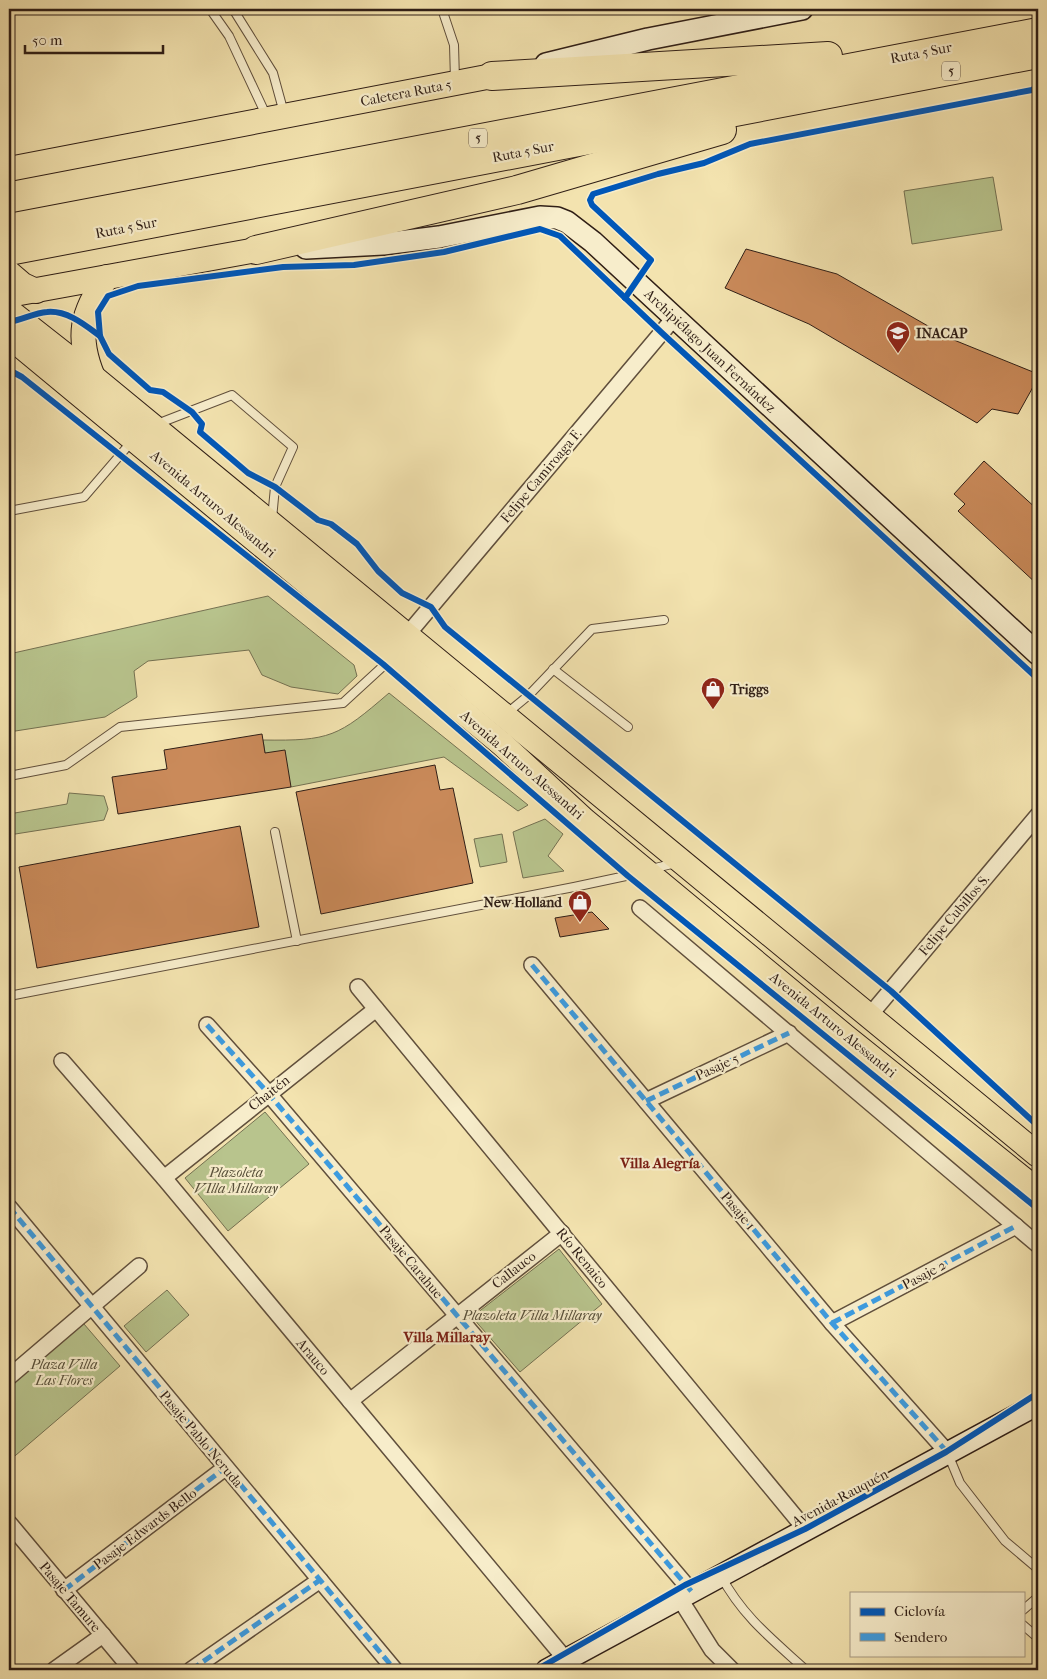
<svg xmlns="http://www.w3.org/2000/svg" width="1047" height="1679" font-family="'IM FELL French Canon',serif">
	<rect width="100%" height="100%" fill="#f3e3af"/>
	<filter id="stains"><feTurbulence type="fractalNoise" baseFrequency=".004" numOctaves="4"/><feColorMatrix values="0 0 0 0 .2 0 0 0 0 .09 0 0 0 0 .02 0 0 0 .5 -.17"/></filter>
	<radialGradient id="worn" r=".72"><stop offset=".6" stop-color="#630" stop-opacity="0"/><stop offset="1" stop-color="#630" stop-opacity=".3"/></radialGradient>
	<g fill="#b8c48d" stroke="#747152">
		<path d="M993,177L1002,230L912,244L904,191Z"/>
		<path d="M268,596L354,665L357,676L338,694L291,687L262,675L249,650L148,661L134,671L137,697L105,717L9,732V654Z"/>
		<path d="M389,693L528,805L518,811L444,757L291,787L265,753L263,740C330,741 338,737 389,693Z"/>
		<path d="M69,793L104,796L108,809L104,820L9,835V814L67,804Z"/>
		<path d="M545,819L563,834L548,856L564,871L523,878L513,832Z"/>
		<path d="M502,834L507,862L480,867L474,839Z"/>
		<path d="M265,1112L309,1164L228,1231L185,1178Z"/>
		<path d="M559,1249L602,1304L520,1372L472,1317Z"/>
		<path d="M167,1290L189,1315L146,1352L124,1326Z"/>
		<path d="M78,1317L120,1366L9,1461V1376Z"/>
	</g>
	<g fill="#ca8a5a" stroke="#2f1e16">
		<path d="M746,249L837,274L949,338L1038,374V378L1018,414L992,409L977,423L809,324L725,288Z"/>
		<path d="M984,461L1038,510V585L958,511L965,504L954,494Z"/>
		<path d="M262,734L265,753L285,750L291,787L118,814L112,777L167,769L164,750Z"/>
		<path d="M435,765L440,790L453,788L473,883L321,914L296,792Z"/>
		<path d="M240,826L259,927L37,968L19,867Z"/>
		<path d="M592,912L609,929L560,937L555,918Z"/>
	</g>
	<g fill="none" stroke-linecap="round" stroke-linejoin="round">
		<g stroke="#604f3c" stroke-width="10">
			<g id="lane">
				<path d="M210,9L229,36L267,117"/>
				<path d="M233,9L273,73L284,113"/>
				<path d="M442,9L454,45L455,80"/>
				<path d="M157,424L232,395L293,447L275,487L272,519"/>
				<path d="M9,511L84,497L133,440"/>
				<path d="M553,669L628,727"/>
				<path d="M506,714L529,695L592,629L664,620"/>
				<path d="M9,776L66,765L120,727L343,703L392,658"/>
				<path d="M275,832L297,941"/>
				<path d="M651,869L676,863"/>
				<path d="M9,996L574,887L640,873"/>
				<path d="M948,1454L960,1483L1005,1541L1038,1569"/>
				<path d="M721,1576C743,1617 773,1640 806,1670"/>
				<path d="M1023,1610L1038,1597"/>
				<path d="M1023,1625L1038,1638"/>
			</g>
		</g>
		<g stroke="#604f3c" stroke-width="18">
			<g id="street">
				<path d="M407,635L674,318"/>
				<path d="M640,908L1038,1245"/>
				<path d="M532,965L832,1323L948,1453"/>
				<path d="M358,987L806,1530"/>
				<path d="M870,1015L1038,815"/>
				<path d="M207,1025L268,1093L692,1592"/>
				<path d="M62,1061L164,1178L562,1655L569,1670"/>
				<path d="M646,1101L789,1033"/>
				<path d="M164,1178L376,1009"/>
				<path d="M9,1207L395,1670"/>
				<path d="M832,1323L1016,1226"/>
				<path d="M9,1377L139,1266"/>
				<path d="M350,1401L562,1233"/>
				<path d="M9,1523L132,1670"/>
				<path d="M64,1590L225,1468"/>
				<path d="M680,1599L712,1650L732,1670"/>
				<path d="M54,1670L103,1635"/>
				<path d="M191,1670L320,1580"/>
			</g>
		</g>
		<g stroke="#2f1e16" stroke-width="24">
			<g id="secondary">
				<path d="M546,64L648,39L802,9"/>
				<path d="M306,248L383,244L439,237L540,217L557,218L567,222L593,242L1038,654"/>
				<path d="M547,1670L1038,1404"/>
			</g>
		</g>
		<g stroke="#2f1e16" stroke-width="26">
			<g id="primary">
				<path d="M9,169L492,76"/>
				<path d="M9,273L23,285L36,291"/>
				<path d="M9,295L256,250"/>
				<path d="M9,311L93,377L1038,1155"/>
				<path d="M9,336L502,744L584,820L847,1038L1038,1191"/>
				<path d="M93,377C76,336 82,312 107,277"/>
			</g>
		</g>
		<g stroke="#2f1e16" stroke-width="30">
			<g id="highway">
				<path d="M492,76L828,56"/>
				<path d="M9,228L1038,32"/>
				<path d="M256,250L517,190L722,130"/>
				<path d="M9,251L1038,54"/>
			</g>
		</g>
		<use href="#lane" stroke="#f7edcb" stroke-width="8"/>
		<use href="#street" stroke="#f7edcb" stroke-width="15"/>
		<use href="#secondary" stroke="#f7edcb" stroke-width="21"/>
		<use href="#primary" stroke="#f3e3af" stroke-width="24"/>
		<use href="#highway" stroke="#f3e3af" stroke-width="28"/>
		<g stroke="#3d9bdf" stroke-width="5" stroke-dasharray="10 5" stroke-linecap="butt">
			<path d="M532,965L832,1323L948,1453"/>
			<path d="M207,1025L268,1093L692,1592"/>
			<path d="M646,1101L789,1033"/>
			<path d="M9,1207L395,1670"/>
			<path d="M832,1323L1016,1226"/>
			<path d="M64,1590L225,1468"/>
			<path d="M191,1670L320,1580"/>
		</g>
		<g stroke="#f7edcb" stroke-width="9">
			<g id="cycleway">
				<path d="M625,298L651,260L592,205L590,200L593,194L658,174L704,163L750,144L1032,90L1038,86"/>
				<path d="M9,322C22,320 34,313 47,312C67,310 85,325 100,336"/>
				<path d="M9,370L22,377L383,664L628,876L1038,1209"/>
				<path d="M1038,679L662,333L560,236L540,229L444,252L354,265L283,267L138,286L108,296L98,312L100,336L109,354L150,390L163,392L192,412L202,424L200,432L248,473L275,487L318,520L331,524L357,544L378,571L402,593L431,607L445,627L891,991L1038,1126"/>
				<path d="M536,1670L685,1585L805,1529L946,1452L1038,1393"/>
			</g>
		</g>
		<use href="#cycleway" stroke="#0057b8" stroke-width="6"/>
	</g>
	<defs>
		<g id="university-pin" transform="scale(1.25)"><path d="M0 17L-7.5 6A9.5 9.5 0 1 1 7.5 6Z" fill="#8f2418" stroke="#f7edcb"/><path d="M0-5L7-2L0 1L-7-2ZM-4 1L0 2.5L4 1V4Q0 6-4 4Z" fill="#fff"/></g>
		<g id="shop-pin" transform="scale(1.25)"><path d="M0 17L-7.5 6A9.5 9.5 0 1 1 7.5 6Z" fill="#8f2418" stroke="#f7edcb"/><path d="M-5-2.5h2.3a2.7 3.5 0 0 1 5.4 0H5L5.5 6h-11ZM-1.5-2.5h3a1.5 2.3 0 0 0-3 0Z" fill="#fff"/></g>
	</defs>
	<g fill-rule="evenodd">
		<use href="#university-pin" x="898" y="333"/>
		<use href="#shop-pin" x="713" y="689"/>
		<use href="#shop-pin" x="580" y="902"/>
	</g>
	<g text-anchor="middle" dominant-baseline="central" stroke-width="4.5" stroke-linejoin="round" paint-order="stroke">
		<g fill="#f7edcb" stroke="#6b5c4c" stroke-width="1">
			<rect x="942" y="61.5" width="18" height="19" rx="4"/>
			<rect x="469" y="128.5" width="18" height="19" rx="4"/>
		</g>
		<g font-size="12" font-weight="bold" fill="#2f1e16">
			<text x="951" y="71">5</text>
			<text x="478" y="138">5</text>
		</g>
		<g font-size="14" fill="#2f1e16" stroke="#f7edcb">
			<text transform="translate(921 53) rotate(-11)">Ruta 5 Sur</text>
			<text transform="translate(406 93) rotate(-11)">Caletera Ruta 5</text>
			<text transform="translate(523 152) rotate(-11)">Ruta 5 Sur</text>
			<text transform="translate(126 228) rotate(-11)">Ruta 5 Sur</text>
			<text transform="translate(710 351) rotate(43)">Archipiélago Juan Fernández</text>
			<text transform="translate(541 476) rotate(-50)">Felipe Camiroaga F.</text>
			<text transform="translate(213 504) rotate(40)">Avenida Arturo Alessandri</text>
			<text transform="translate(522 765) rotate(41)">Avenida Arturo Alessandri</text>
			<text transform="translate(954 915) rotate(-50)">Felipe Cubillos S.</text>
			<text transform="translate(833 1025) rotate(39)">Avenida Arturo Alessandri</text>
			<text transform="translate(717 1067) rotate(-25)">Pasaje 5</text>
			<text transform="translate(269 1093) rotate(-38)">Chaitén</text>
			<text transform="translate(738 1211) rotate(50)">Pasaje 1</text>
			<text transform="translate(582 1258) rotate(51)">Río Renaico</text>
			<text transform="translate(411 1262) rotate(50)">Pasaje Carahue</text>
			<text transform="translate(514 1270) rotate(-38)">Callauco</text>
			<text transform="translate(924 1275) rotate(-28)">Pasaje 2</text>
			<text transform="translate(313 1357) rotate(50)">Arauco</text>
			<text transform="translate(201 1439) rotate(50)">Pasaje Pablo Neruda</text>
			<text transform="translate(840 1498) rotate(-28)">Avenida Rauquén</text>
			<text transform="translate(145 1529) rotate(-37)">Pasaje Edwards Bello</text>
			<text transform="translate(70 1597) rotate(50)">Pasaje Tamure</text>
		</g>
		<g font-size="14" font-weight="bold" fill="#2f1e16" stroke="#f7edcb" text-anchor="start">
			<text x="916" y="333">INACAP</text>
			<text x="730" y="689">Triggs</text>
			<text x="562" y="902" text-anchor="end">New Holland</text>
		</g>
		<g font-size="14" font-style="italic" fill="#58503a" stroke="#f7edcb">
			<text x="236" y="1172">Plazoleta<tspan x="236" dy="16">VIlla Millaray</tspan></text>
			<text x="532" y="1315">Plazoleta Villa Millaray</text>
			<text x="64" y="1364">Plaza Villa<tspan x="64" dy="16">Las Flores</tspan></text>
		</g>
		<g font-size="15" font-weight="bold" fill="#7a1f14" stroke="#f7edcb">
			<text x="660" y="1163">Villa Alegría</text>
			<text x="447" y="1337">Villa Millaray</text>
		</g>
	</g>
	<rect width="1047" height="1679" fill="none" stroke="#f3e3af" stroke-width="30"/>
	<rect x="10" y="10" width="1027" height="1659" fill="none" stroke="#2f1e16" stroke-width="2.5"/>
	<rect x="15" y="15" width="1017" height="1649" fill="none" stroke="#2f1e16"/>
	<rect x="850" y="1592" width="175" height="65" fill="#f7edcb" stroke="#a79a83"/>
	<rect x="860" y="1608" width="25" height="8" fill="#0057b8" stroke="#a79a83"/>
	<text x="894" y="1616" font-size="15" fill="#2f1e16">Ciclovía</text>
	<rect x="860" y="1633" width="25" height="8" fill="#3d9bdf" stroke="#a79a83"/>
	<text x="894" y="1642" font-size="15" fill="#2f1e16">Sendero</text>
	<path d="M25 45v8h138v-8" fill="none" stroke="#2f1e16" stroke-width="2.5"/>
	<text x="32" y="45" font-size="15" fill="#2f1e16" stroke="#f7edcb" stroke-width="4" paint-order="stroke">50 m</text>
	<rect width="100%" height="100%" filter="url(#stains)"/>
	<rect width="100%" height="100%" fill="url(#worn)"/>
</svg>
